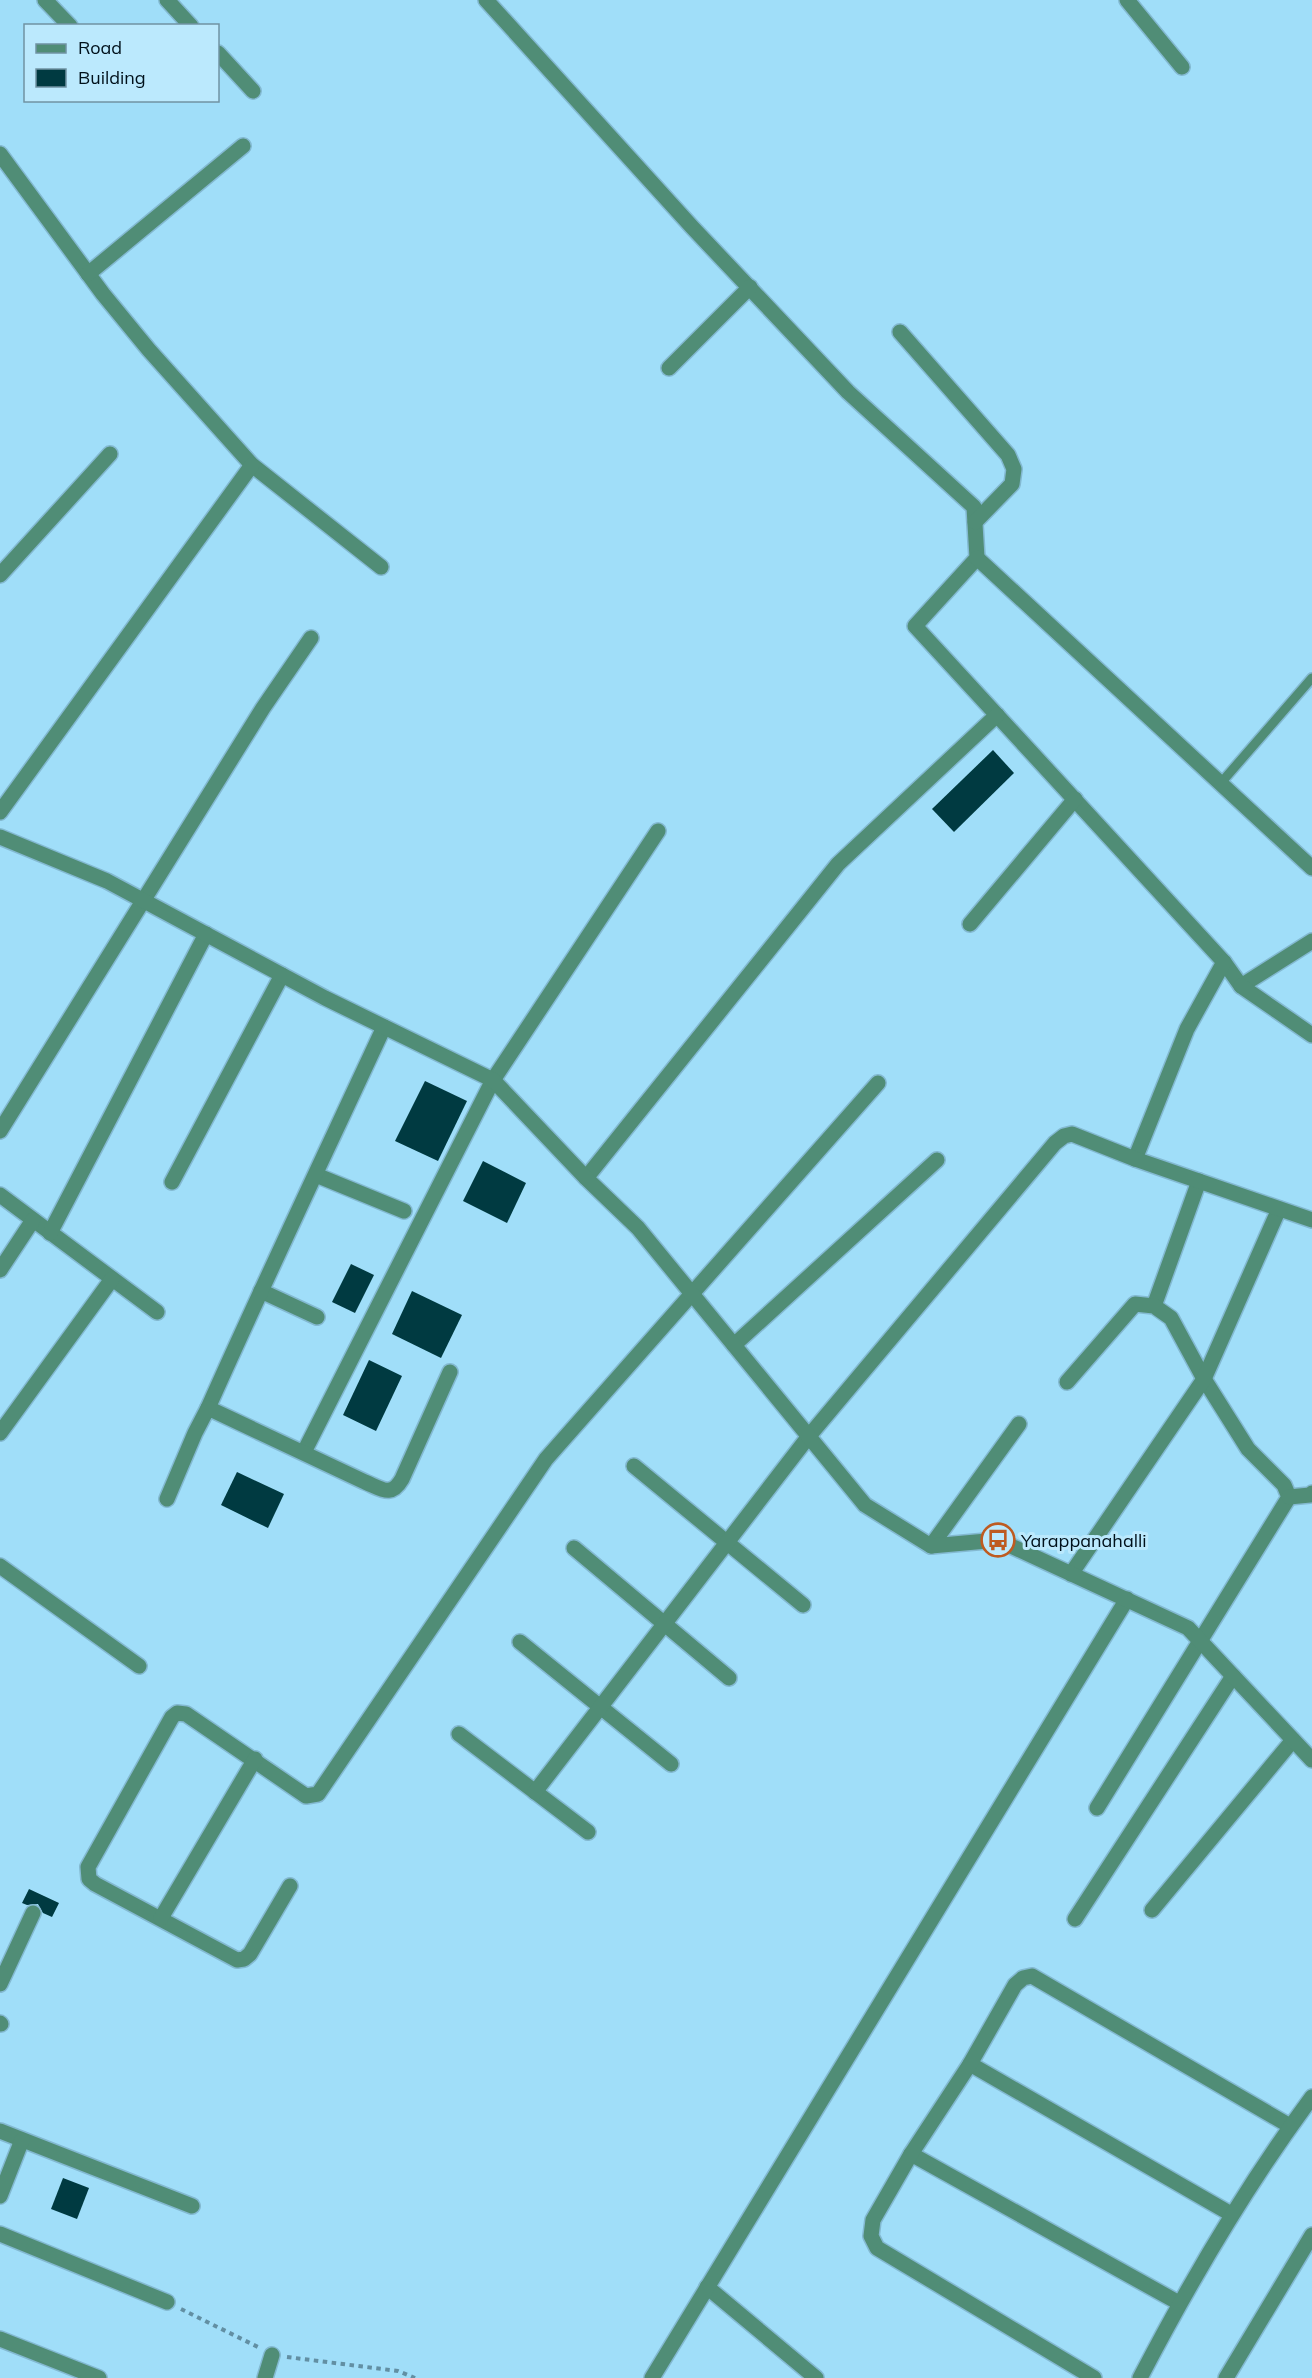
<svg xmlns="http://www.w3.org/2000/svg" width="1312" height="2378" font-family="Mulish,sans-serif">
	<rect width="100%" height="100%" fill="#a0def9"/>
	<g fill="#003a41">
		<path d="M993,750L1014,773L954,832L932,809Z"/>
		<path d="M425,1081L467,1101L438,1161L395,1141Z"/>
		<path d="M483,1161L526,1183L507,1223L463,1201Z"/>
		<path d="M351,1264L374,1275L355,1313L332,1302Z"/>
		<path d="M412,1291L462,1315L441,1358L392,1334Z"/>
		<path d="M369,1360L402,1376L376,1431L343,1415Z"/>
		<path d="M237,1472L284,1494L268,1528L221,1505Z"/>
		<path d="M29,1889L59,1903L52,1917L43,1913L38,1904L27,1905L22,1903Z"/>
		<path d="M63,2178L89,2188L77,2219L51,2209Z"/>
	</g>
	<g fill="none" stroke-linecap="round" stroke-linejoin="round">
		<g stroke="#83b9d1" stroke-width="12">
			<path id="service" d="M1220,784L1312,678"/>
		</g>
		<g stroke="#83b9d1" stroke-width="18">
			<g id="minor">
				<path d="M45,0L70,26"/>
				<path d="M167,0L191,26"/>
				<path d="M486,0L692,227L848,392L974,507L977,558L915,626L1224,962L1241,986L1312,941"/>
				<path d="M1127,0L1182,67"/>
				<path d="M218,53L253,91"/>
				<path d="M0,154L103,294L149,350L252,465L381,567"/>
				<path d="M88,274L243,146"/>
				<path d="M900,332L1008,455L1014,469L1012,484L975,522"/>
				<path d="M669,368L750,287"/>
				<path d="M977,558L1312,868"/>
				<path d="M0,575L110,454"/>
				<path d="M0,812L252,465"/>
				<path d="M970,924L1075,799"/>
				<path d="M1241,986L1312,1035"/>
				<path d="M0,1131L263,708L311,638"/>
				<path d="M1135,1159L1187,1029L1224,962"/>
				<path d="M316,1175L404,1211"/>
				<path d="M586,1178L838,864L997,715"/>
				<path d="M172,1182L282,975"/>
				<path d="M0,1195L157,1312"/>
				<path d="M50,1233L206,934"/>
				<path d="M0,1270L33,1220"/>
				<path d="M261,1291L317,1317"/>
				<path d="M1154,1306L1199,1181"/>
				<path d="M734,1345L937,1160"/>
				<path d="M1067,1382L1135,1304L1154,1306L1171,1318L1204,1379L1248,1449L1284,1485L1289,1497L1097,1808"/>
				<path d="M208,1408C265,1280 325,1154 384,1027"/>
				<path d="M0,1433L112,1279"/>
				<path d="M304,1452L493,1080L658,831"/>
				<path d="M634,1466L803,1605"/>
				<path d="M1289,1497L1310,1495L1312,1493"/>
				<path d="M167,1499L195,1433L208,1408L365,1482C382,1489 391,1498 402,1479L450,1372"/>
				<path d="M931,1546L1019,1424"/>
				<path d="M574,1548L729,1678"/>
				<path d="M0,1566L139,1666"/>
				<path d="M1071,1574L1204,1379L1279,1209"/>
				<path d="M520,1642L671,1764"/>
				<path d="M459,1734L588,1832"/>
				<path d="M535,1792L809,1436L1055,1143L1064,1136L1072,1134L1135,1159L1312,1220"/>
				<path d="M290,1886L250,1954L244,1959L237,1960L95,1884L89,1879L88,1867L172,1717L177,1713L186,1714L306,1796L318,1794L546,1459L878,1083"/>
				<path d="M1152,1910L1293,1740"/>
				<path d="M161,1918L255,1759"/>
				<path d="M1075,1919L1233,1676"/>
				<path d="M0,1984L33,1913"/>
				<path d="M0,2023L1,2024"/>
				<path d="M970,2064L1231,2214"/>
				<path d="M0,2131L192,2206"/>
				<path d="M911,2154L1179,2303"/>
				<path d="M0,2196L22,2140"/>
				<path d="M0,2234L167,2302"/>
				<path d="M707,2287L816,2378"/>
				<path d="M0,2339L99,2378"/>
				<path d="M265,2378L272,2355"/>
				<path d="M652,2378L1127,1599"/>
				<path d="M1094,2378L877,2248L871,2236L873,2220L911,2154L970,2064L1015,1985L1023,1978L1032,1976L1290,2126"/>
				<path d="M1140,2378C1191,2280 1246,2186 1312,2097"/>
				<path d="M1226,2378L1312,2235"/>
			</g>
		</g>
		<g stroke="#83b9d1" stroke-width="18">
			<path id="tertiary" d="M0,837L107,881L325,998L493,1080L586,1178L638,1228L865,1505L931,1546L998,1540L1188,1628L1312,1760"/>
		</g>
		<g stroke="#628fa3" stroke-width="4" stroke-dasharray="4.5 4.5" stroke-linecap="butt">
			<path d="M181,2309L258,2347"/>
			<path d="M287,2357L398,2371L415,2378"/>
		</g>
		<use href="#service" stroke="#508d76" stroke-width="9"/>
		<use href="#minor" stroke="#508d76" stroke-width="15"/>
		<use href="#tertiary" stroke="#508d76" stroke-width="15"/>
	</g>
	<defs>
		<g id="bus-ring" transform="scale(1.725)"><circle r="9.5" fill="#bbe9fd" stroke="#be5b21" stroke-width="1.5"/><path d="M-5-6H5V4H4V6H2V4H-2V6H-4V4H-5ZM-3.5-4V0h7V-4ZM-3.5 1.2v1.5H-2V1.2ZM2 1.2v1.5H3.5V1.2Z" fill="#be5b21"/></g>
	</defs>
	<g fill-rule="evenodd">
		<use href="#bus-ring" x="998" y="1540"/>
	</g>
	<g text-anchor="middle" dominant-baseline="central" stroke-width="6" stroke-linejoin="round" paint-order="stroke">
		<g font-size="18" fill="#00111b" stroke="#bbe9fd" text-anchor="start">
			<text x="1021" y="1540">Yarappanahalli</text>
		</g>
	</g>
	<rect x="24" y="24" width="195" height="78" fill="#bbe9fd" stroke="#7093a3" stroke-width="1.5"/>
	<rect x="36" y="44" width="30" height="9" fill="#508d76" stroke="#7093a3" stroke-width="1.5"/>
	<text x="78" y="54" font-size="18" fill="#00111b">Road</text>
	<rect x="36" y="69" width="30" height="18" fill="#003a41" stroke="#7093a3" stroke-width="1.5"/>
	<text x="78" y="84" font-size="18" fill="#00111b">Building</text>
</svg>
